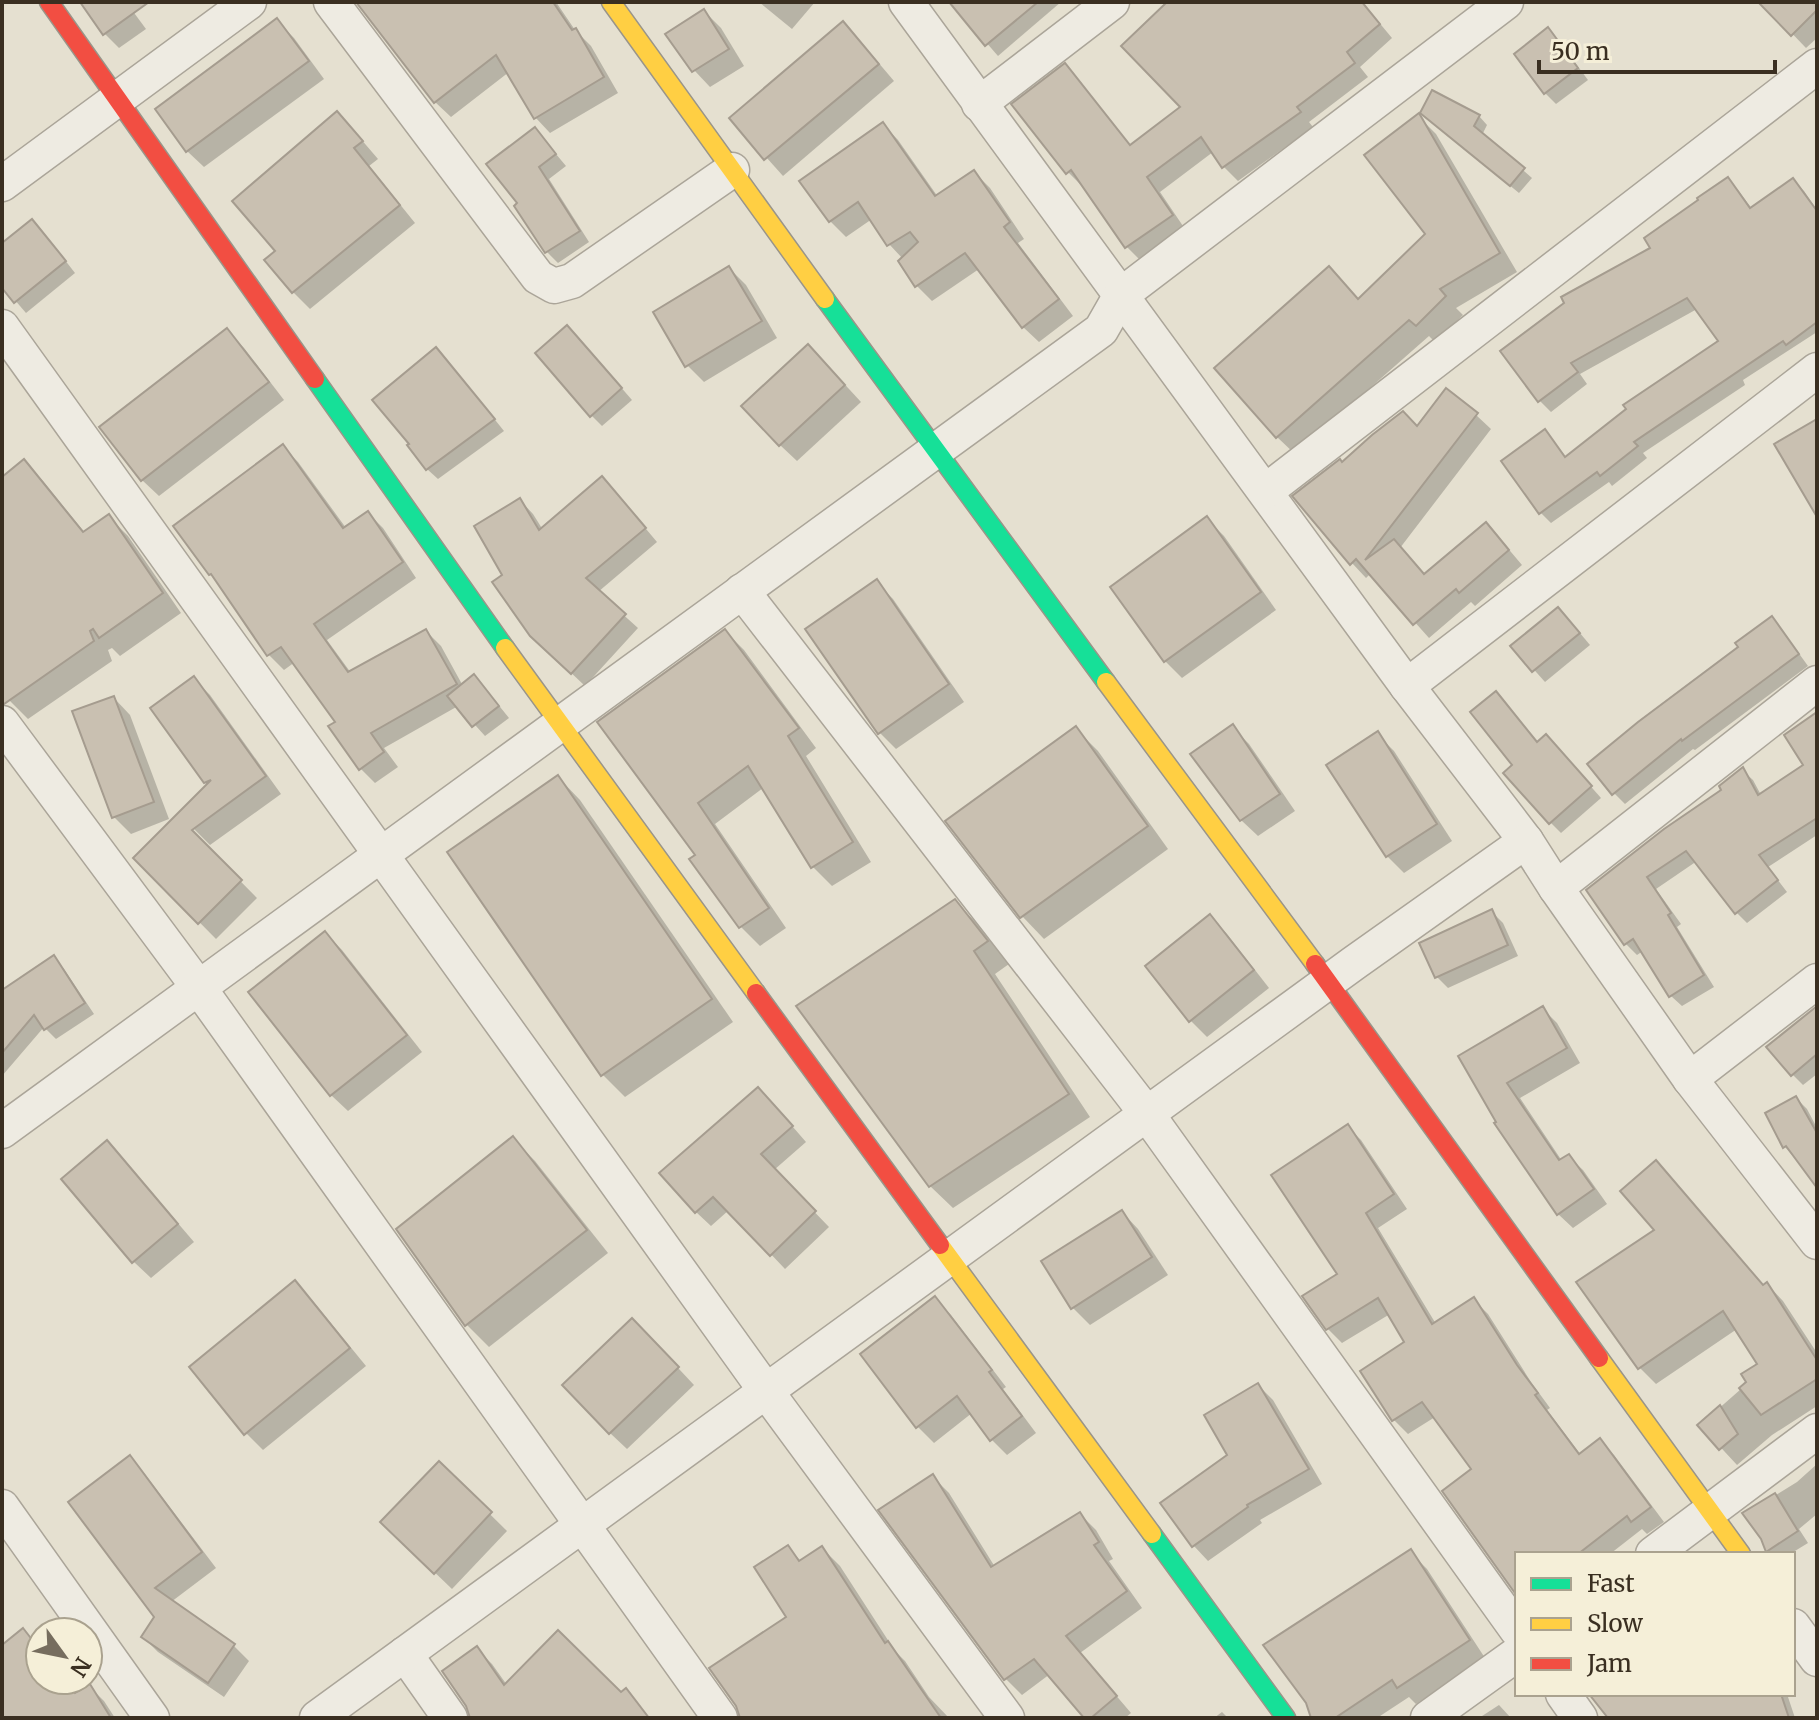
<svg xmlns="http://www.w3.org/2000/svg" width="1819" height="1720" font-family="Merriweather,serif">
	<rect width="100%" height="100%" fill="#e5e0d0"/>
	<g fill="#0003">
		<path d="M82,2H126L146,29L119,48L105,34Z"/>
		<path d="M361,2H556L575,30L591,46L618,93L550,133L535,117L509,72L451,117L435,102L360,3Z"/>
		<path d="M759,2H815L792,29Z"/>
		<path d="M951,2H1061L998,56Z"/>
		<path d="M1173,2H1362L1392,38L1360,67L1368,77L1309,122L1313,127L1238,181L1224,167L1213,152L1160,192L1185,229L1141,261L1127,247L1084,185L1082,186L1068,172L1078,80L1131,146L1183,107Z"/>
		<path d="M1768,2H1817V38L1806,48L1765,5Z"/>
		<path d="M704,11L721,28L744,66L710,87L694,70Z"/>
		<path d="M277,21L294,38L324,79L204,167L187,151Z"/>
		<path d="M843,24L860,41L894,81L783,176L732,119Z"/>
		<path d="M1548,30L1559,41L1588,80L1556,104L1545,93Z"/>
		<path d="M1418,116L1436,134L1517,272L1456,308L1463,315L1435,342L1429,336L1295,454L1277,437L1359,301L1427,235Z"/>
		<path d="M1479,116L1487,125L1482,135L1532,178L1519,193L1431,121Z"/>
		<path d="M883,124L898,140L938,197L974,172L990,188L1024,239L1018,243L1073,316L1039,342L1023,327L979,269L932,301L917,286L903,259L889,244L872,219L846,237L830,221Z"/>
		<path d="M535,129L566,166L549,179L589,242L558,263L547,252Z"/>
		<path d="M354,131L378,159L369,166L415,223L310,309L293,292L267,260L278,251Z"/>
		<path d="M1728,179L1738,190L1752,209L1793,180L1804,191L1817,210V332L1743,380L1745,385L1643,453L1647,458L1612,486L1609,482L1551,523L1540,512L1545,432L1567,458L1721,342L1697,309L1580,374L1587,384L1551,412L1540,401L1503,352L1653,248Z"/>
		<path d="M43,232L75,273L26,313L2,285V245Z"/>
		<path d="M729,268L746,285L777,338L704,382L687,365Z"/>
		<path d="M227,331L244,348L284,400L159,496L142,480Z"/>
		<path d="M578,338L632,400L602,426L591,415Z"/>
		<path d="M436,350L447,360L504,431L438,479L427,469Z"/>
		<path d="M825,363L861,402L797,461L780,445Z"/>
		<path d="M1476,415L1491,429L1400,548L1425,576L1500,539L1522,565L1475,606L1471,602L1429,638L1371,573L1366,578L1352,563L1343,465L1418,428Z"/>
		<path d="M283,447L298,462L346,528L368,513L383,528L416,578L327,640L351,673L426,631L441,646L463,686L484,687L509,718L485,736L458,706L384,748L398,767L375,783L360,768L338,722L295,662L284,670L269,655L217,580Z"/>
		<path d="M24,462L43,481L85,533L109,517L128,536L181,613L120,656L112,648L108,650L112,661L28,719L9,700L2,690V479Z"/>
		<path d="M615,492L657,542L598,592L638,628L585,686L546,649L505,576L520,500L533,514L543,530Z"/>
		<path d="M1207,519L1224,536L1276,610L1182,678L1165,661L1112,587Z"/>
		<path d="M876,582L893,599L964,702L896,749L879,732Z"/>
		<path d="M1771,619L1782,630L1808,666L1695,750L1693,749L1625,804L1614,793L1741,648Z"/>
		<path d="M1569,620L1590,645L1545,682L1513,646Z"/>
		<path d="M725,631L744,650L816,748L806,756L871,862L832,886L812,866L763,788L715,824L786,928L760,946L741,927L692,859L698,855L600,722Z"/>
		<path d="M193,678L210,695L281,794L210,845L193,828V833L257,898L216,939L136,858L209,786L205,782Z"/>
		<path d="M114,698L130,715L169,819L131,834L114,817Z"/>
		<path d="M1817,715V835L1768,867L1787,892L1747,923L1736,912L1697,861L1656,889L1681,924L1677,927L1714,987L1682,1006L1671,996L1643,951L1637,955L1626,944L1589,890L1724,790L1742,770L1753,780L1761,795L1806,766Z"/>
		<path d="M1232,727L1249,744L1295,811L1258,836L1241,820Z"/>
		<path d="M1076,729L1098,751L1168,849L1044,939L1022,916Z"/>
		<path d="M1377,734L1394,751L1452,841L1404,873L1387,856Z"/>
		<path d="M1538,744L1557,748L1601,798L1561,833L1551,823Z"/>
		<path d="M558,777L580,800L733,1022L625,1097L602,1074Z"/>
		<path d="M955,902L978,924L1009,964L995,974L1090,1117L953,1208L930,1186Z"/>
		<path d="M1492,912L1503,923L1518,956L1448,988L1437,977L1422,944Z"/>
		<path d="M1210,917L1227,934L1269,988L1207,1037L1190,1020Z"/>
		<path d="M325,933L342,950L422,1052L348,1111L331,1095Z"/>
		<path d="M54,958L64,969L94,1014L56,1039L44,1027L2,1076V992Z"/>
		<path d="M1543,1009L1557,1023L1580,1063L1520,1098L1562,1161L1568,1156L1583,1170L1607,1204L1573,1228L1558,1214L1461,1057Z"/>
		<path d="M1817,1009V1074L1803,1085L1792,1074Z"/>
		<path d="M1796,1098L1807,1109L1817,1128V1184L1785,1147Z"/>
		<path d="M773,1104L806,1142L774,1170L829,1227L785,1269L729,1210L711,1226L696,1212Z"/>
		<path d="M1347,1126L1361,1140L1407,1209L1378,1228L1436,1324L1474,1300L1488,1314L1531,1382L1550,1408L1547,1410L1581,1455L1600,1441L1614,1455L1664,1522L1647,1534L1642,1529L1610,1554H1517V1592L1474,1469L1435,1417L1408,1434L1394,1420L1362,1372L1407,1343L1390,1314L1342,1343L1328,1329L1340,1275Z"/>
		<path d="M513,1139L535,1161L608,1253L489,1347L467,1325L399,1230Z"/>
		<path d="M106,1142L123,1159L194,1242L151,1278L134,1262L63,1179Z"/>
		<path d="M1122,1212L1138,1229L1168,1275L1090,1325L1073,1308L1044,1262Z"/>
		<path d="M295,1283L312,1300L366,1366L263,1450L246,1433Z"/>
		<path d="M1579,1283L1764,1286L1767,1284L1783,1301L1817,1353V1406L1772,1435L1737,1465L1700,1425L1749,1382L1760,1364L1737,1329L1656,1384L1639,1367Z"/>
		<path d="M935,1299L951,1315L1006,1387L1003,1389L1036,1433L1007,1455L991,1439L972,1413L934,1443L918,1427L862,1355Z"/>
		<path d="M649,1337L694,1385L627,1449L610,1433Z"/>
		<path d="M1258,1385L1273,1400L1322,1484L1260,1520L1262,1523L1208,1561L1194,1546L1163,1503L1230,1455Z"/>
		<path d="M129,1458L144,1473L216,1568L171,1602L234,1646L249,1661L224,1697L158,1652L143,1637L157,1617Z"/>
		<path d="M439,1464L507,1531L452,1589L400,1539Z"/>
		<path d="M1817,1464V1514L1799,1529L1808,1543L1790,1554H1771L1768,1551L1763,1538L1745,1514L1797,1482Z"/>
		<path d="M933,1477L949,1493L995,1567L1080,1514L1096,1530L1113,1559L1109,1561L1142,1608L1080,1653L1131,1713L1125,1718H1087L1050,1674L1022,1695L1006,1679L881,1510Z"/>
		<path d="M788,1548L801,1561L822,1548L840,1566L895,1651L905,1661L929,1697L949,1718H742L789,1617Z"/>
		<path d="M1410,1552L1427,1569L1485,1658L1416,1704L1409,1697L1377,1718H1312Z"/>
		<path d="M23,1631L40,1649V1680H65L77,1695L90,1687L104,1701L115,1718H2V1648Z"/>
		<path d="M477,1649L492,1664L507,1685L620,1695L626,1691L650,1718H472Z"/>
		<path d="M1592,1694H1787L1795,1718H1610Z"/>
		<path d="M1499,1705L1511,1718H1479Z"/>
		<path d="M1222,1712L1228,1718H1214Z"/>
	</g>
	<g fill="#c9c0b1" stroke="#a59c8f" stroke-width="2">
		<path d="M80,2H149L103,35Z"/>
		<path d="M356,2H553L572,30L576,28L604,77L534,119L496,55L434,103Z"/>
		<path d="M949,2H1038L985,46Z"/>
		<path d="M1167,2H1362L1380,24L1347,52L1355,63L1297,107L1301,112L1222,168L1201,137L1147,177L1173,215L1125,248L1071,170L1066,174L1011,104L1065,63L1130,145L1180,107L1121,46Z"/>
		<path d="M1758,2H1817V10L1791,36Z"/>
		<path d="M704,9L729,49L692,72L665,34Z"/>
		<path d="M277,18L309,61L186,152L155,109Z"/>
		<path d="M843,21L879,64L764,160L729,118Z"/>
		<path d="M1548,27L1578,68L1544,94L1514,54Z"/>
		<path d="M1432,90L1480,115L1474,126L1525,168L1510,186L1420,113Z"/>
		<path d="M337,111L363,141L354,148L400,205L292,293L264,260L275,251L232,201Z"/>
		<path d="M1419,113L1500,253L1440,289L1446,296L1416,326L1409,320L1276,438L1214,368L1329,266L1358,299L1425,234L1364,155Z"/>
		<path d="M883,122L935,196L974,170L1010,222L1004,227L1059,299L1022,328L965,253L915,287L898,261L918,242L910,232L887,246L858,202L829,222L799,181Z"/>
		<path d="M535,127L556,154L539,167L580,231L545,253L514,206L517,203L486,164Z"/>
		<path d="M1728,177L1750,208L1793,178L1817,211V322L1786,345L1783,341L1634,442L1638,446L1600,476L1597,472L1539,514L1501,461L1545,429L1565,457L1626,409L1623,405L1718,341L1687,298L1571,363L1578,372L1538,402L1500,351L1564,303L1561,297L1650,248L1644,238L1698,200L1697,198Z"/>
		<path d="M32,219L66,261L14,303L2,288V243Z"/>
		<path d="M729,266L762,321L685,367L653,312Z"/>
		<path d="M567,325L622,388L590,417L535,353Z"/>
		<path d="M227,328L269,382L141,481L99,427Z"/>
		<path d="M808,344L845,385L779,446L741,406Z"/>
		<path d="M436,347L495,419L426,470L407,445L409,444L372,400Z"/>
		<path d="M1446,388L1478,413L1365,560L1394,539L1424,574L1486,522L1509,550L1459,593L1456,589L1413,625L1356,559L1350,565L1292,496L1340,459L1342,462L1372,435L1403,411L1417,426Z"/>
		<path d="M1817,419V517L1774,444Z"/>
		<path d="M283,444L343,528L368,511L403,562L314,624L348,672L426,629L457,684L371,733L384,752L359,770L328,726L335,722L281,647L267,656L211,574L209,575L173,526Z"/>
		<path d="M24,459L83,532L109,514L163,593L99,638L93,629L90,631L94,641L4,704L2,703V477Z"/>
		<path d="M602,476L646,528L586,578L626,614L571,674L530,636L492,582L502,575L474,526L520,498L539,530Z"/>
		<path d="M1207,516L1261,592L1164,662L1110,587Z"/>
		<path d="M877,579L949,684L878,734L805,629Z"/>
		<path d="M1558,607L1580,633L1532,672L1510,646Z"/>
		<path d="M1772,616L1799,654L1682,741L1681,739L1612,795L1587,764L1638,722L1738,647L1735,643Z"/>
		<path d="M725,629L799,728L788,736L853,842L811,868L748,766L698,803L769,908L739,928L689,859L695,855L597,722Z"/>
		<path d="M474,674L499,706L472,727L447,696Z"/>
		<path d="M194,676L266,776L192,830L242,880L198,924L133,858L211,780L204,783L150,708Z"/>
		<path d="M1496,691L1537,742L1546,734L1592,786L1549,824L1503,773L1512,765L1470,712Z"/>
		<path d="M114,696L154,802L112,818L72,711Z"/>
		<path d="M1817,712V818L1759,855L1778,880L1735,914L1686,851L1647,877L1671,913L1668,915L1704,975L1669,997L1633,939L1624,945L1586,890L1664,829L1721,790L1719,786L1743,767L1758,795L1803,765L1784,735Z"/>
		<path d="M1233,724L1280,794L1240,821L1190,754Z"/>
		<path d="M1076,726L1148,826L1020,918L945,821Z"/>
		<path d="M1378,731L1437,824L1386,857L1326,765Z"/>
		<path d="M558,775L712,999L601,1076L447,852Z"/>
		<path d="M955,899L988,941L974,951L1069,1094L929,1187L796,1006Z"/>
		<path d="M1492,909L1508,945L1435,978L1419,943Z"/>
		<path d="M1210,914L1254,970L1189,1022L1145,966Z"/>
		<path d="M325,931L407,1035L330,1096L248,992Z"/>
		<path d="M54,955L85,1003L44,1030L34,1015L2,1053V990Z"/>
		<path d="M1543,1006L1567,1048L1507,1083L1559,1160L1569,1154L1594,1189L1557,1215L1494,1123L1496,1122L1458,1056Z"/>
		<path d="M1817,1006V1054L1791,1076L1766,1047Z"/>
		<path d="M758,1087L793,1126L761,1154L816,1211L770,1256L713,1197L695,1213L659,1173Z"/>
		<path d="M1796,1096L1817,1133V1188L1786,1146L1783,1148L1765,1113Z"/>
		<path d="M1348,1124L1394,1194L1366,1213L1432,1324L1474,1297L1517,1365L1538,1393L1535,1395L1579,1454L1600,1438L1651,1507L1631,1522L1627,1516L1578,1554H1517V1596L1442,1491L1471,1469L1422,1402L1392,1421L1360,1371L1404,1342L1378,1298L1326,1330L1302,1296L1337,1274L1271,1175Z"/>
		<path d="M513,1136L587,1230L465,1326L396,1229Z"/>
		<path d="M107,1140L178,1224L132,1263L61,1179Z"/>
		<path d="M1656,1160L1763,1285L1767,1282L1817,1360V1379L1761,1415L1739,1388L1746,1382L1741,1374L1757,1364L1723,1311L1638,1369L1576,1282L1654,1230L1620,1191Z"/>
		<path d="M1122,1210L1152,1257L1071,1309L1041,1261Z"/>
		<path d="M295,1280L350,1348L244,1435L189,1367Z"/>
		<path d="M935,1296L992,1370L989,1372L1022,1416L990,1441L957,1396L916,1428L860,1354Z"/>
		<path d="M632,1318L679,1367L609,1434L562,1385Z"/>
		<path d="M1258,1383L1309,1469L1247,1505L1248,1507L1192,1547L1160,1503L1227,1455L1204,1415Z"/>
		<path d="M1720,1405L1738,1434L1719,1450L1697,1425Z"/>
		<path d="M130,1455L202,1552L155,1588L235,1644L208,1683L141,1637L154,1617L68,1502Z"/>
		<path d="M439,1461L492,1512L434,1574L380,1522Z"/>
		<path d="M933,1474L991,1567L1080,1512L1099,1542L1094,1545L1127,1591L1066,1636L1117,1696L1091,1718H1084L1034,1659L1004,1680L878,1510Z"/>
		<path d="M1775,1493L1798,1531L1766,1552L1761,1539L1742,1513Z"/>
		<path d="M788,1545L799,1561L822,1546L885,1643L888,1641L941,1718H740L736,1706L709,1668L786,1617L754,1567Z"/>
		<path d="M1411,1549L1470,1640L1397,1688L1392,1680L1335,1718H1311L1306,1703L1263,1645Z"/>
		<path d="M23,1628L40,1650V1680H65L75,1693L90,1684L111,1718H2V1645Z"/>
		<path d="M558,1630L621,1692L626,1688L649,1718H470L466,1706L442,1671L477,1646L504,1685Z"/>
		<path d="M1589,1694H1781L1789,1718H1608Z"/>
	</g>
	<g fill="none" stroke-linecap="round" stroke-linejoin="round">
		<g stroke="#aba599" stroke-width="37">
			<g id="street">
				<path d="M331,2L538,277L554,286L572,281L732,170"/>
				<path d="M906,2L1407,686L1526,841L1556,888L1690,1079L1817,1242"/>
				<path d="M979,104L1112,2"/>
				<path d="M2,184L249,2"/>
				<path d="M2,327L766,1391L1007,1718"/>
				<path d="M1266,491L1817,66"/>
				<path d="M742,591L1147,1114L1517,1630"/>
				<path d="M1407,686L1817,370"/>
				<path d="M2,723L199,988L720,1718"/>
				<path d="M1556,888L1817,683"/>
				<path d="M1690,1079L1817,981"/>
				<path d="M2,1131L1101,330L1121,295L1506,2"/>
				<path d="M2,1507L152,1718"/>
				<path d="M1653,1554L1817,1431"/>
				<path d="M1793,1626L1817,1659"/>
				<path d="M405,1654L450,1718"/>
				<path d="M1563,1694L1580,1718"/>
				<path d="M317,1718L1354,963L1526,841"/>
				<path d="M1428,1718L1517,1654"/>
			</g>
		</g>
		<g stroke="#9a9589" stroke-width="21">
			<g id="fast">
				<path d="M825,299L1106,682"/>
				<path d="M315,379L505,648"/>
				<path d="M1152,1534L1286,1718"/>
			</g>
		</g>
		<g stroke="#9a9589" stroke-width="21">
			<g id="slow">
				<path d="M611,2L825,299"/>
				<path d="M505,648L756,993"/>
				<path d="M1106,682L1315,964"/>
				<path d="M940,1245L1152,1534"/>
				<path d="M1599,1358L1741,1554"/>
			</g>
		</g>
		<g stroke="#9a9589" stroke-width="21">
			<g id="jam">
				<path d="M49,2L315,379"/>
				<path d="M1315,964L1599,1358"/>
				<path d="M756,993L940,1245"/>
			</g>
		</g>
		<use href="#street" stroke="#eeebe2" stroke-width="34"/>
		<use href="#fast" stroke="#16e098" stroke-width="18"/>
		<use href="#slow" stroke="#ffcf43" stroke-width="18"/>
		<use href="#jam" stroke="#f24e42" stroke-width="18"/>
	</g>
	<rect width="1819" height="1720" fill="none" stroke="#3a2f21" stroke-width="8"/>
	<rect x="1515" y="1552" width="280" height="144" fill="#f5efd8" stroke="#aaa28f" stroke-width="2"/>
	<rect x="1531" y="1578" width="40" height="12" fill="#16e098" stroke="#aaa28f" stroke-width="2"/>
	<text x="1587" y="1592" font-size="24" fill="#3a2f21">Fast</text>
	<rect x="1531" y="1618" width="40" height="12" fill="#ffcf43" stroke="#aaa28f" stroke-width="2"/>
	<text x="1587" y="1632" font-size="24" fill="#3a2f21">Slow</text>
	<rect x="1531" y="1658" width="40" height="12" fill="#f24e42" stroke="#aaa28f" stroke-width="2"/>
	<text x="1587" y="1672" font-size="24" fill="#3a2f21">Jam</text>
	<g transform="translate(64 1656) rotate(123)"><circle r="38" fill="#f5efd8" stroke="#aaa28f" stroke-width="2"/>
	<path d="M0-6L14 30L0 20L-14 30Z" fill="#766d5e"/>
	<text y="-12" font-size="22" font-weight="bold" text-anchor="middle" fill="#3a2f21">N</text>
	</g>
	<path d="M1539 60v12h236v-12" fill="none" stroke="#3a2f21" stroke-width="4"/>
	<text x="1551" y="60" font-size="24" fill="#3a2f21" stroke="#f5efd8" stroke-width="6" paint-order="stroke">50 m</text>
</svg>
